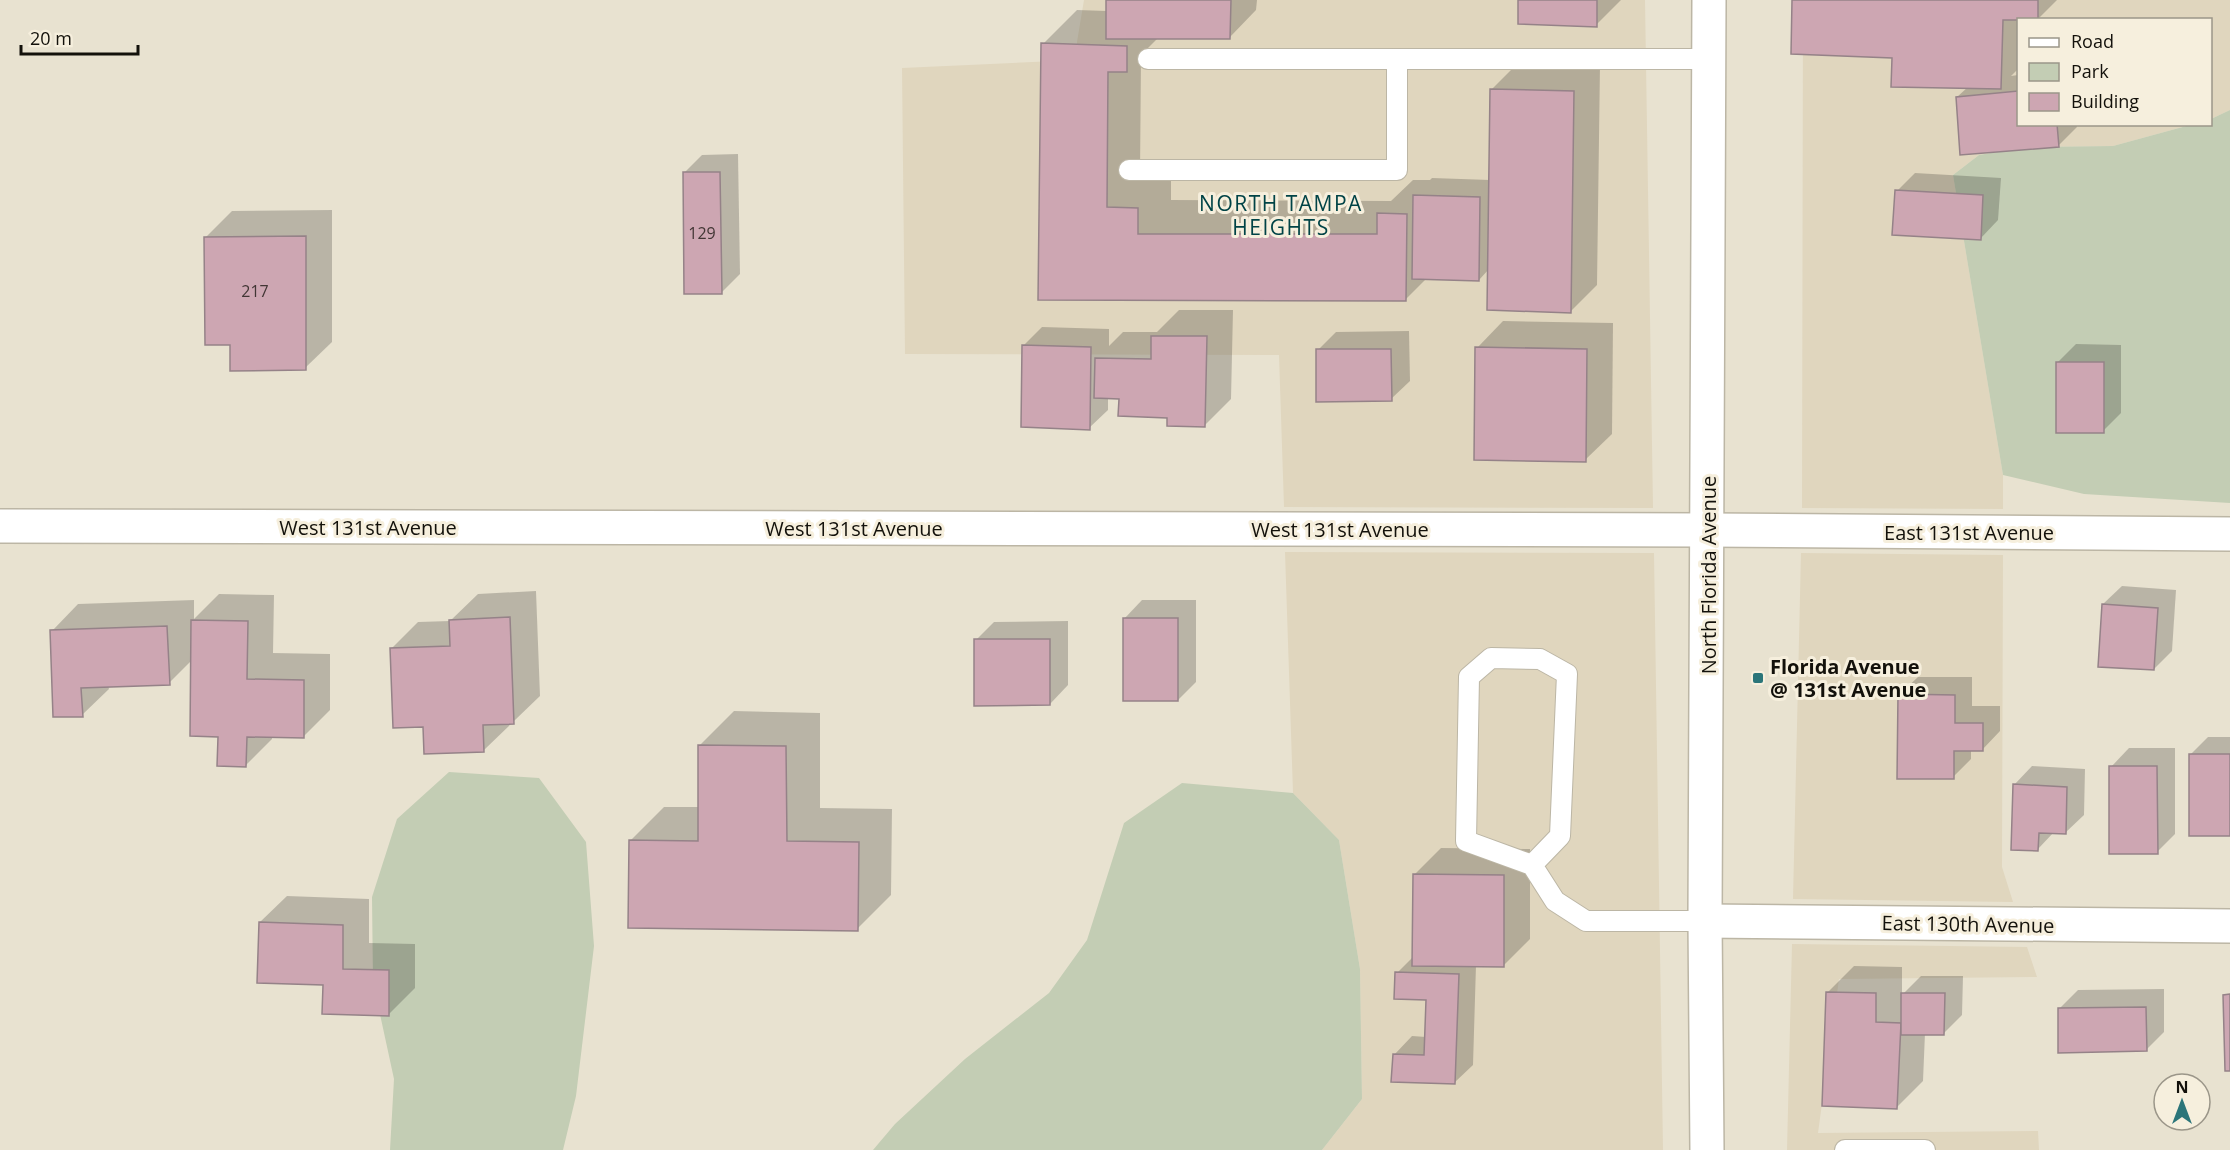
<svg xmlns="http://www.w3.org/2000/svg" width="2230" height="1150" font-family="'Open Sans',sans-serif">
	<rect width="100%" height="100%" fill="#e8e2d0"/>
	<g fill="#e0d6be">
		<path d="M1084,0H1645L1653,508L1284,507L1279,355L905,354L902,68L1077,60V42Z"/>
		<path d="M1803,0H2230V110L2211,119L2210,20H2018V124L2190,125L2113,146L2026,147L1979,155L1953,175L2003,475V509L1802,508Z"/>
		<path d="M1285,552L1654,553L1663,1150H1322L1362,1099L1360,969L1339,840L1293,793Z"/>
		<path d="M1801,553L2003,555L2002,867L2013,902L1793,899Z"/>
		<path d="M1792,944L2027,947L2037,977L1839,979L1818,1133L2038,1131L2039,1150H1787Z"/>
	</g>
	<g fill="#c3cdb4">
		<path d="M2230,110V503L2084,494L2003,475L1953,175L1979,155L2026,147L2113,146L2190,125L2210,124L2211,119Z"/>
		<path d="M449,772L539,778L586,842L594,946L576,1096L563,1150H390L394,1079L373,982L372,897L397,819Z"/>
		<path d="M1182,783L1293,793L1339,840L1360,969L1362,1099L1322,1150H873L895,1124L965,1059L1049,993L1087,940L1124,823Z"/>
	</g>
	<g fill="#0003">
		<path d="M1107,0H1257L1256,10L1230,37H1159L1141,55L1140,174H1171V200L1391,201L1413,180H1430L1432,178L1490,180L1491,90L1518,63L1600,65L1597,285L1570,312L1489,269L1479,280L1427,278L1405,300L1040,298L1043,44L1077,10L1107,11Z"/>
		<path d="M1519,0H1621L1596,25Z"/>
		<path d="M1793,0H2057L2037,20H2018V69L2011,76L2018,75V124H2076L2077,127L2058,146L1957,97L1968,87L1893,56Z"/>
		<path d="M738,154L740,274L722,292L684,173L702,155Z"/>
		<path d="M1915,173L2001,178L1998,220L1980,239L1897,191Z"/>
		<path d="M332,210V342L305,368L231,343L205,238L232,211Z"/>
		<path d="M1179,310H1233L1231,399L1205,425L1168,416L1120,398L1108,397V410L1089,428L1024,345L1042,327L1109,329V346L1123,332H1157Z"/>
		<path d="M1503,321L1613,323L1612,434L1585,460L1477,348Z"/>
		<path d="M1409,331L1410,381L1391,399L1318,350L1336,332Z"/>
		<path d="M2076,344L2121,345V413L2103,431L2058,362Z"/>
		<path d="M2122,586L2176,590L2172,651L2154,669L2103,604Z"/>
		<path d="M536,591L540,696L484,750L424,726L391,649L418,622L450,621L478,594Z"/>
		<path d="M219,594L274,595L273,653L330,654V710L303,737L272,736V739L245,766L219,736L192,660L169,683L108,685L109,689L82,715L52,631L78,604L194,600V619Z"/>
		<path d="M1142,600H1196V682L1178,700L1124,619Z"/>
		<path d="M1068,621V685L1050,704L976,640L994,622Z"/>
		<path d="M1918,677H1972V706H2000V731L1982,750H1971V759L1953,777L1899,695Z"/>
		<path d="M734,711L820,713V808L892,809L891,895L857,929L630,841L664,807H699L700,745Z"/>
		<path d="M2208,737H2230V834L2190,755Z"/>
		<path d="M2129,748H2175V834L2157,852L2111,767Z"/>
		<path d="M2032,766L2085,769L2084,815L2065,833L2054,832L2038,849L2014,785Z"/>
		<path d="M1441,848L1530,849V939L1504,965H1476L1473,1065L1454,1083L1394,1055L1412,1036L1426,1037L1428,999L1397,973L1414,956V875Z"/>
		<path d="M287,896L369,899V943L415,944V988L389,1014L260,922Z"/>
		<path d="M1854,966L1902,967V995L1921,976H1963L1962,1015L1944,1033H1925L1923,1081L1897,1107L1827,993Z"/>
		<path d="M2164,989V1032L2146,1050L2060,1008L2078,990Z"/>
	</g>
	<g fill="#cda6b2" stroke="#958288" stroke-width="1.5">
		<path d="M1106,0H1231L1230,39H1106Z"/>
		<path d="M1518,0H1597V27L1518,24Z"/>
		<path d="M1792,0H2038V20H2003L2001,89L1891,87L1892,58L1791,54Z"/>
		<path d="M1041,43L1127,46V72H1108L1107,207L1138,208V234H1377V213L1407,214L1406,301L1038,300Z"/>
		<path d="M1490,89L1574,91L1571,313L1487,310Z"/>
		<path d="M2018,91V124H2057L2059,147L1960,155L1956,97Z"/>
		<path d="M683,172H720L722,294H684Z"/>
		<path d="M1895,190L1983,195L1981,240L1892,235Z"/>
		<path d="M1413,195L1480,197L1479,281L1412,279Z"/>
		<path d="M306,236V370L230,371V345H205L204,237Z"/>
		<path d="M1151,336H1207L1205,427L1167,426V418L1118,416L1119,399L1094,398L1095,358L1151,359Z"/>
		<path d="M1022,345L1091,347L1090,430L1021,427Z"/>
		<path d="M1475,347L1587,349L1586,462L1474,460Z"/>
		<path d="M1316,349H1391L1392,401L1316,402Z"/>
		<rect x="2056" y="362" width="48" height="71"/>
		<path d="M2102,604L2158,608L2154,670L2098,667Z"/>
		<path d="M510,617L514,724L483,725L484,752L424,754L423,727L393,728L390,648L450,646L449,620Z"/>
		<rect x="1123" y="618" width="55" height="83"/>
		<path d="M191,620L248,621L247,679L304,680V738L247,737L246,767L217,766L218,737L190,736Z"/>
		<path d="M167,626L170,685L81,688L83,717H53L50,630Z"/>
		<path d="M974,639H1050V705L974,706Z"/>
		<path d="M1898,694L1955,695V723H1983V751H1954V779H1897Z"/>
		<path d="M698,745L786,746L787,841L859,842L858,931L628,928L629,840L698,841Z"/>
		<rect x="2189" y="754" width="41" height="82"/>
		<path d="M2109,766H2157L2158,854H2109Z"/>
		<path d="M2013,784L2067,787L2066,834L2039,833L2038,851L2011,850Z"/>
		<path d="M1413,874L1504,875V967L1412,966Z"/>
		<path d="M259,922L343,925V969L389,970V1016L322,1014L323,985L257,983Z"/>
		<path d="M1395,972L1459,974L1455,1084L1391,1082L1393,1054L1424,1055L1426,1000L1394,999Z"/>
		<path d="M1826,992L1876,993V1022L1901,1023L1897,1109L1822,1106Z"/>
		<path d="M1901,993H1945L1944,1035H1901Z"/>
		<path d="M2230,994V1071H2225L2223,995Z"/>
		<path d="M2146,1007L2147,1051L2058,1053V1008Z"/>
	</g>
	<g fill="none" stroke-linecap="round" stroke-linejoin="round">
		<g stroke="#bcb6a5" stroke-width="22">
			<g id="lane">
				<path d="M1148,59H1709"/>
				<path d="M1129,170H1397V59"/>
				<path d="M1532,865L1560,836L1567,674L1540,659L1491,658L1469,677L1466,841L1532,865L1555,901L1586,921H1705"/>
				<path d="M1845,1150H1925"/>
			</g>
		</g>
		<g stroke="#bcb6a5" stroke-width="36">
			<g id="street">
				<path d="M0,526L1708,530L2230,534"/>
				<path d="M1705,921L2230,926"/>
			</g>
		</g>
		<g stroke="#bcb6a5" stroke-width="36">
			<path id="primary" d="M1707,1150L1705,921L1709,0"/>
		</g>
		<use href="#lane" stroke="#fff" stroke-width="20"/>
		<use href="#street" stroke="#fff" stroke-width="33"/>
		<use href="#primary" stroke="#fff" stroke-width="33"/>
	</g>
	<rect fill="#2b7579" stroke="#f6efdd" stroke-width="2" x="1752" y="672" width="12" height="12" rx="3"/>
	<g text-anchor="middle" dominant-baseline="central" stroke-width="6" stroke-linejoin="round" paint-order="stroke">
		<g font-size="16" fill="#423635">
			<text x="702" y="233">129</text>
			<text x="255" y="291">217</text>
		</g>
		<g font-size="20" fill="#13110b" stroke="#f6efdd">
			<text x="368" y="527">West 131st Avenue</text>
			<text x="854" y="528">West 131st Avenue</text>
			<text x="1340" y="529">West 131st Avenue</text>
			<text x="1969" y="532">East 131st Avenue</text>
			<text transform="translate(1708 575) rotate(-90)">North Florida Avenue</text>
			<text transform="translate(1968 924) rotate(1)">East 130th Avenue</text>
		</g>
		<g font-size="20" font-weight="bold" fill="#13110b" stroke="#f6efdd" text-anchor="start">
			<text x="1770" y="666">Florida Avenue<tspan x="1770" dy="23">@ 131st Avenue</tspan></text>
		</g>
		<g font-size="21" letter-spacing="1.5" fill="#004346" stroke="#f6efdd">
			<text x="1281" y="203">NORTH TAMPA<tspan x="1281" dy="24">HEIGHTS</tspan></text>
		</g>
	</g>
	<rect x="2017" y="18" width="195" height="108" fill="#f6efdd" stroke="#9b9689" stroke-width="1.5"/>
	<rect x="2029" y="38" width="30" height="9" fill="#ffffff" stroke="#9b9689" stroke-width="1.5"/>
	<text x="2071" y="48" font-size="18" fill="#13110b">Road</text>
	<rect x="2029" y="63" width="30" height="18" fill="#c3cdb4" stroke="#9b9689" stroke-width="1.5"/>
	<text x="2071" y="78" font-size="18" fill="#13110b">Park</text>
	<rect x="2029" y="93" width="30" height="18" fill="#cda6b2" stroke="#9b9689" stroke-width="1.5"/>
	<text x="2071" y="108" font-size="18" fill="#13110b">Building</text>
	<g transform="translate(2182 1102)"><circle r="28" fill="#f6efdd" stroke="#9b9689" stroke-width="1.5"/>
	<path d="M0-4.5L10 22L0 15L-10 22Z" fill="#2b7579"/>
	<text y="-9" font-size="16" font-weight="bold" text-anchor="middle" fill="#13110b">N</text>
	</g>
	<path d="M21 45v9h117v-9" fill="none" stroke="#13110b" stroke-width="3"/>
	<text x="30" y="45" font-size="18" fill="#13110b" stroke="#f6efdd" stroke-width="4.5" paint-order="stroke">20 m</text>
</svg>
